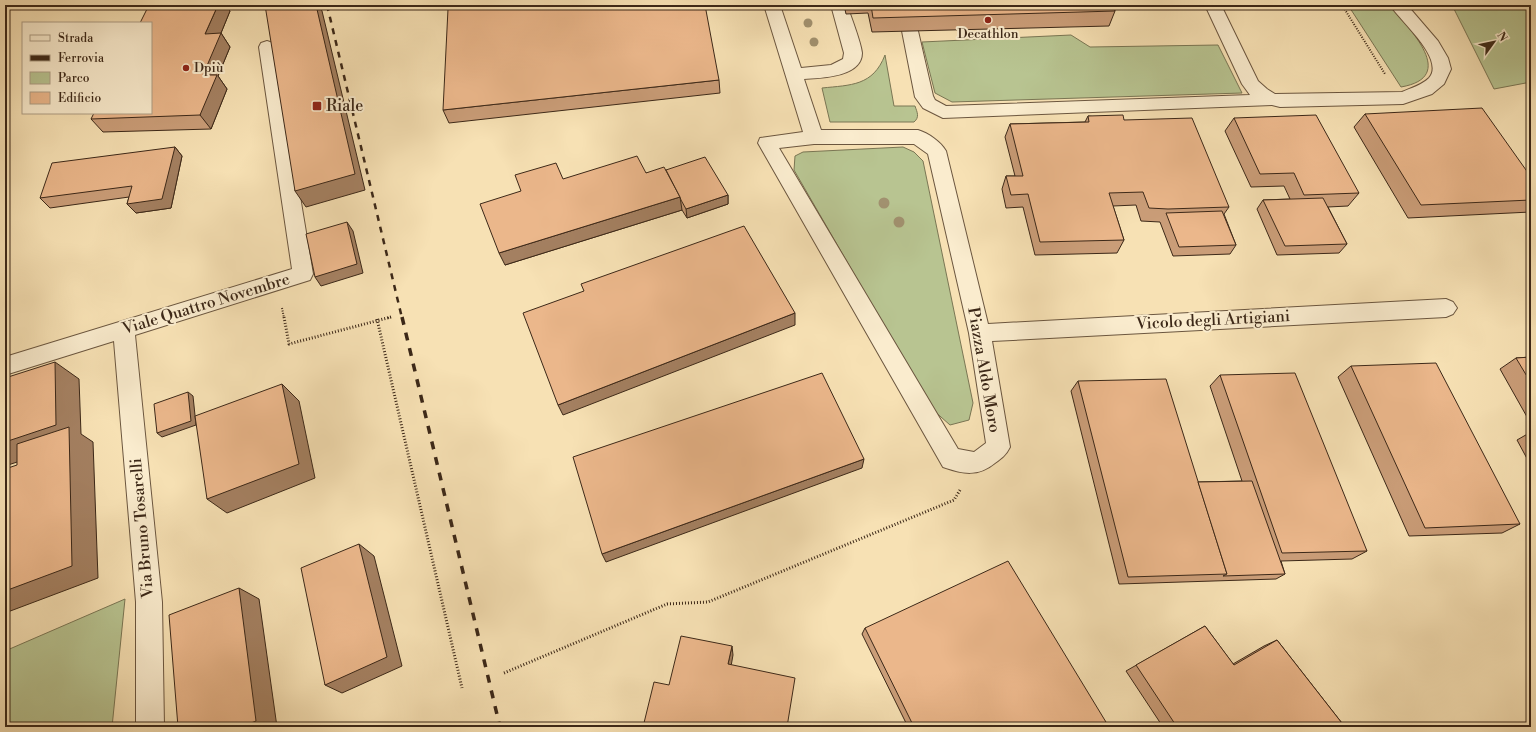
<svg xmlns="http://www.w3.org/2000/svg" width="1536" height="732" font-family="'Libre Bodoni',serif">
	<rect width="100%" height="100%" fill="#f7e1b4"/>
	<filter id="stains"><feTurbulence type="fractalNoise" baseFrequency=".005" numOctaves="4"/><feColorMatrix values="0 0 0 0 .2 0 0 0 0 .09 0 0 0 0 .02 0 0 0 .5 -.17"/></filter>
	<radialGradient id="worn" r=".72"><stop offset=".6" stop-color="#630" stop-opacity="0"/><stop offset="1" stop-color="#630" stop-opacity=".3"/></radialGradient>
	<g fill="#b8c491" stroke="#7a7654">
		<path d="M1348,5H1390C1409,29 1459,77 1401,87Z"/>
		<path d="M1452,5H1531V82L1494,89Z"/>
		<path d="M1071,35L1090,47L1218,45L1242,93L952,102L935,93L922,42Z"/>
		<path d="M885,55L894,106H915C917,112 920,117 914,122H830L822,88C851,85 873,86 885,55Z"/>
		<path d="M903,147L914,152L923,161L973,403L969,420L950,425L932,409L794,170L795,156L803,152Z"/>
		<path d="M125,599L112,727H5V651Z"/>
	</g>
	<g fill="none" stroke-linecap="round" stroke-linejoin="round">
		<g stroke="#6b563f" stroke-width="2">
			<g id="minor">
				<path d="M764,5H780L801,68L831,65L843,59L844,53L831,5H847C851,17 861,42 862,53C862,77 821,78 804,79L821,130H918C928,133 941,142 946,151L988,324L1446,299L1453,302L1457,308L1453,314L1446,317L992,341L1010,447C1006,455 1002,458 995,463C978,477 963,474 943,467L758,143L760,138L803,132ZM814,144H914L928,154L969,333L986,443L974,452L958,449L779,148Z"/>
				<path d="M1205,5H1221L1258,81L1267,89L1275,94L1402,92C1411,88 1422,85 1429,78C1446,59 1399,20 1390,5H1407L1438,41L1448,58L1451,69L1444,84L1432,94L1403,104L1280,107L1272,105L943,118L923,108L915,97L902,31L904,27L910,26L916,27L918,31L933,96L935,100L946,106L1250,95L1242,84Z"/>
				<path d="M267,41L273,43L275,47L313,274L310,280L135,335L162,602L164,727H136V602L114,341L5,375V357L292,269L259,47L261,43Z"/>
			</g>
		</g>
		<g stroke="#3c2818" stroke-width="2" stroke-dasharray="1 1.5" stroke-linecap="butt">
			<path d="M1342,5L1385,74"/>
			<path d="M282,308L284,318"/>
			<path d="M388,318L391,317"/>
		</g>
		<g stroke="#3c2818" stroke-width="3" stroke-dasharray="1 2" stroke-linecap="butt">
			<path d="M284,317L289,344L391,317"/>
			<path d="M377,319L462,688"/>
			<path d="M504,673L667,604L708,602L954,500L960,490"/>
		</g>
		<use href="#minor" fill="#faecce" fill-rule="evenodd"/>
		<path stroke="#3c2818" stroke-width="2.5" stroke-dasharray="6 6" stroke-linecap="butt" d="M327,5L402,318"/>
		<path stroke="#3c2818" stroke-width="3.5" stroke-dasharray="8 8" stroke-linecap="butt" d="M402,317L500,727"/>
	</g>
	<g fill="#a1916f">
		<circle cx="808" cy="23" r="4.5"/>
		<circle cx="814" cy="42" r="4.5"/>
		<circle cx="884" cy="203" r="5.5"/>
		<circle cx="899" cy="222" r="5.5"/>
	</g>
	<g fill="#ca9d78" stroke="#3c2818">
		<path d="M844,5H1113L1115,11L1109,26L872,32L868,13L846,14Z"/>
		<path d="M230,11L221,33L230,47L218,76L227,89L211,129L103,132L91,119Z"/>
		<path d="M719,80L720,93L449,123L443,110Z"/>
		<path d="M1365,114L1531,177V212L1408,218L1354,127Z"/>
		<path d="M1088,116L1124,120L1229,207L1224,214L1236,245L1230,254L1173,256L1160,222L1141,221L1136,205L1113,206L1124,240L1117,253L1035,255L1023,207L1006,208L1002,189L1006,176H1015L1005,137L1010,124L1085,122Z"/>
		<path d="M1234,118L1359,193L1348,206L1328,207L1347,244L1339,253L1277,255L1257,209L1263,200L1290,199L1284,186L1251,187L1225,131Z"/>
		<path d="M175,147L182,156L171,208L136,213L127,204L129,197L50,208L40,198Z"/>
		<path d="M666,170L728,195V204L687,218L682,210L505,265L646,173Z"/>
		<path d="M1531,357V424L1500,369L1516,358Z"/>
		<path d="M1351,366L1520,524L1502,533L1409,536L1338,377Z"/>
		<path d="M1220,375L1367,551L1352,559L1281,561L1285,574L1276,579L1119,584L1071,391L1078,381L1198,482L1242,481L1210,386Z"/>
		<path d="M1531,432V466L1517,440Z"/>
		<path d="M1205,626L1233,664L1264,646L1277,640L1345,727H1163L1126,671Z"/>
		<path d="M865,628L1109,727H908L862,634Z"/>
	</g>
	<g fill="#a48061" stroke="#3c2818">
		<path d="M218,5H226L230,11L221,33L230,47L218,76L227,89L211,129L200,115L203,75L205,34Z"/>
		<path d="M316,5H319L322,11L365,190L306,207L295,191Z"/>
		<path d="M175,147L182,156L171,208L136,213L127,204Z"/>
		<path d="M728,195V204L687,218L686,209Z"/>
		<path d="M680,197L682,210L505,265L499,253Z"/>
		<path d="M347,222L353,231L363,273L321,286L315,277Z"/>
		<path d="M795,313V325L563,415L558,405Z"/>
		<path d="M55,362L79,379L81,434L93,442L98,578L5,613V591L69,445L5,466V442Z"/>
		<path d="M282,384L299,401L315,478L227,513L207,499Z"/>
		<path d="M188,392L193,396L196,425L162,437L157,433Z"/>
		<path d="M864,459L862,468L606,562L602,554Z"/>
		<path d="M359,544L374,556L402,666L342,693L325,685Z"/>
		<path d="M239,588L259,599L277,727H241Z"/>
		<path d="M732,646L733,655L730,672L728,664Z"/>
	</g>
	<g fill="#ebb78b" stroke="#3c2818">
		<path d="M149,5H218L205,34L221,33L203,75H217L200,115L91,119L94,113H151V23H140Z"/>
		<path d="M265,5H316L355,174L295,191Z"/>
		<path d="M474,5H705L719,80L443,110L448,9L474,6Z"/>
		<path d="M871,5H1113L1115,11L873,18Z"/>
		<path d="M1482,108L1531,177V200L1421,205L1365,114Z"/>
		<path d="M1123,115L1124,120L1192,118L1229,207L1168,209L1149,208L1143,192L1109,193L1124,240L1040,242L1028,194L1011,195L1006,176H1023L1010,124L1089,122L1088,116Z"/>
		<path d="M1316,115L1359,193L1304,195L1294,173L1260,174L1234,118Z"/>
		<path d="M175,147L162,199L127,204L132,186L40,198L52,163Z"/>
		<path d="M637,156L646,173L664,167L680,197L499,253L480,204L521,191L515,175L556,163L563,179Z"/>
		<path d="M705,157L728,195L686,209L681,200L680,197L666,170Z"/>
		<path d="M1323,198L1347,244L1285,246L1263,200Z"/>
		<path d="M1222,211L1236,245L1179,247L1166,213Z"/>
		<path d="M347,222L357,264L315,277L306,234Z"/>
		<path d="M744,226L795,313L558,405L523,313L584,291L581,284Z"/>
		<path d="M1531,357V383L1516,358Z"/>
		<path d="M55,362L56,425L5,442V378Z"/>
		<path d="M1436,363L1520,524L1425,528L1351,366Z"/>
		<path d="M822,373L864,459L602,554L573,457Z"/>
		<path d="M1295,373L1367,551L1282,553L1220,375Z"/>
		<path d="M1166,379L1227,574L1128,577L1078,381Z"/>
		<path d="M282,384L299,464L207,499L195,416Z"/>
		<path d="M188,392L191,421L157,433L154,404Z"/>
		<path d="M69,427L72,566L5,591V469L17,465V444Z"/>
		<path d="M1252,481L1285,574L1223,576L1227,574L1198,482Z"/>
		<path d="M359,544L387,657L325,685L301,568Z"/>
		<path d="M1008,561L1109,727H914L865,628Z"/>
		<path d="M239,588L256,721L241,727H178L169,615Z"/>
		<path d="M1205,626L1234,665L1277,640L1345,727H1177L1136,665Z"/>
		<path d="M681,636L732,646L728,664L795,678L787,727H643L654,682L669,685Z"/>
	</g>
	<g fill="#8f2418" stroke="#faecce" stroke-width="1.5">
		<circle cx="988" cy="20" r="4"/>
		<circle cx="186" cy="68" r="4"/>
		<rect x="312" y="101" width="10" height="10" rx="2"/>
	</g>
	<g text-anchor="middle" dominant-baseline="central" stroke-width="4" stroke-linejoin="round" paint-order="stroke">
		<g font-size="13" fill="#3c2818" stroke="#faecce">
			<text x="988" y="34">Decathlon</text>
			<text x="194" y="68" text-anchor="start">Dpiù</text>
		</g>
		<g font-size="16" fill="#3c2818" stroke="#faecce" text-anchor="start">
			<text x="326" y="106">Riale</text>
		</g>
		<g font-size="16" fill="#3c2818" stroke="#faecce">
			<text transform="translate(206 304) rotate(-17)">Viale Quattro Novembre</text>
			<text transform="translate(1213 320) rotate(-3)">Vicolo degli Artigiani</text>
			<text transform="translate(984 370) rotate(80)">Piazza Aldo Moro</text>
			<text transform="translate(142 528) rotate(-95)">Via Bruno Tosarelli</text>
		</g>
	</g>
	<rect width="1536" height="732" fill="none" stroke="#f7e1b4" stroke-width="20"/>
	<rect x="6" y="6" width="1524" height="720" fill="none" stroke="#3c2818" stroke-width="2"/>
	<rect x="10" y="10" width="1516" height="712" fill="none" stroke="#3c2818"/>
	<rect x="22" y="22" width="130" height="92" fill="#faecce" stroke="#ae9e85"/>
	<rect x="30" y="35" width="20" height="6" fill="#faecce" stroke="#ae9e85"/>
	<text x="58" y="42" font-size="12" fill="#3c2818">Strada</text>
	<rect x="30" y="55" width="20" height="6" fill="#3c2818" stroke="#ae9e85"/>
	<text x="58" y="62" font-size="12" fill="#3c2818">Ferrovia</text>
	<rect x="30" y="72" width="20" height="12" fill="#b8c491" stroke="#ae9e85"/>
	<text x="58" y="82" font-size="12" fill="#3c2818">Parco</text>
	<rect x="30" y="92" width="20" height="12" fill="#ebb78b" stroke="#ae9e85"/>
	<text x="58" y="102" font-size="12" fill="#3c2818">Edificio</text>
	<g transform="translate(1494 42) rotate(57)" stroke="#faecce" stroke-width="3" paint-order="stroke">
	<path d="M0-3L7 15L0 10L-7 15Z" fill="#3c2818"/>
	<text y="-6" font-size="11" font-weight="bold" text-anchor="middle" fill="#3c2818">N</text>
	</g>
	<rect width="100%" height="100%" filter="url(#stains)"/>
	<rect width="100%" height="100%" fill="url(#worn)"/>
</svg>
